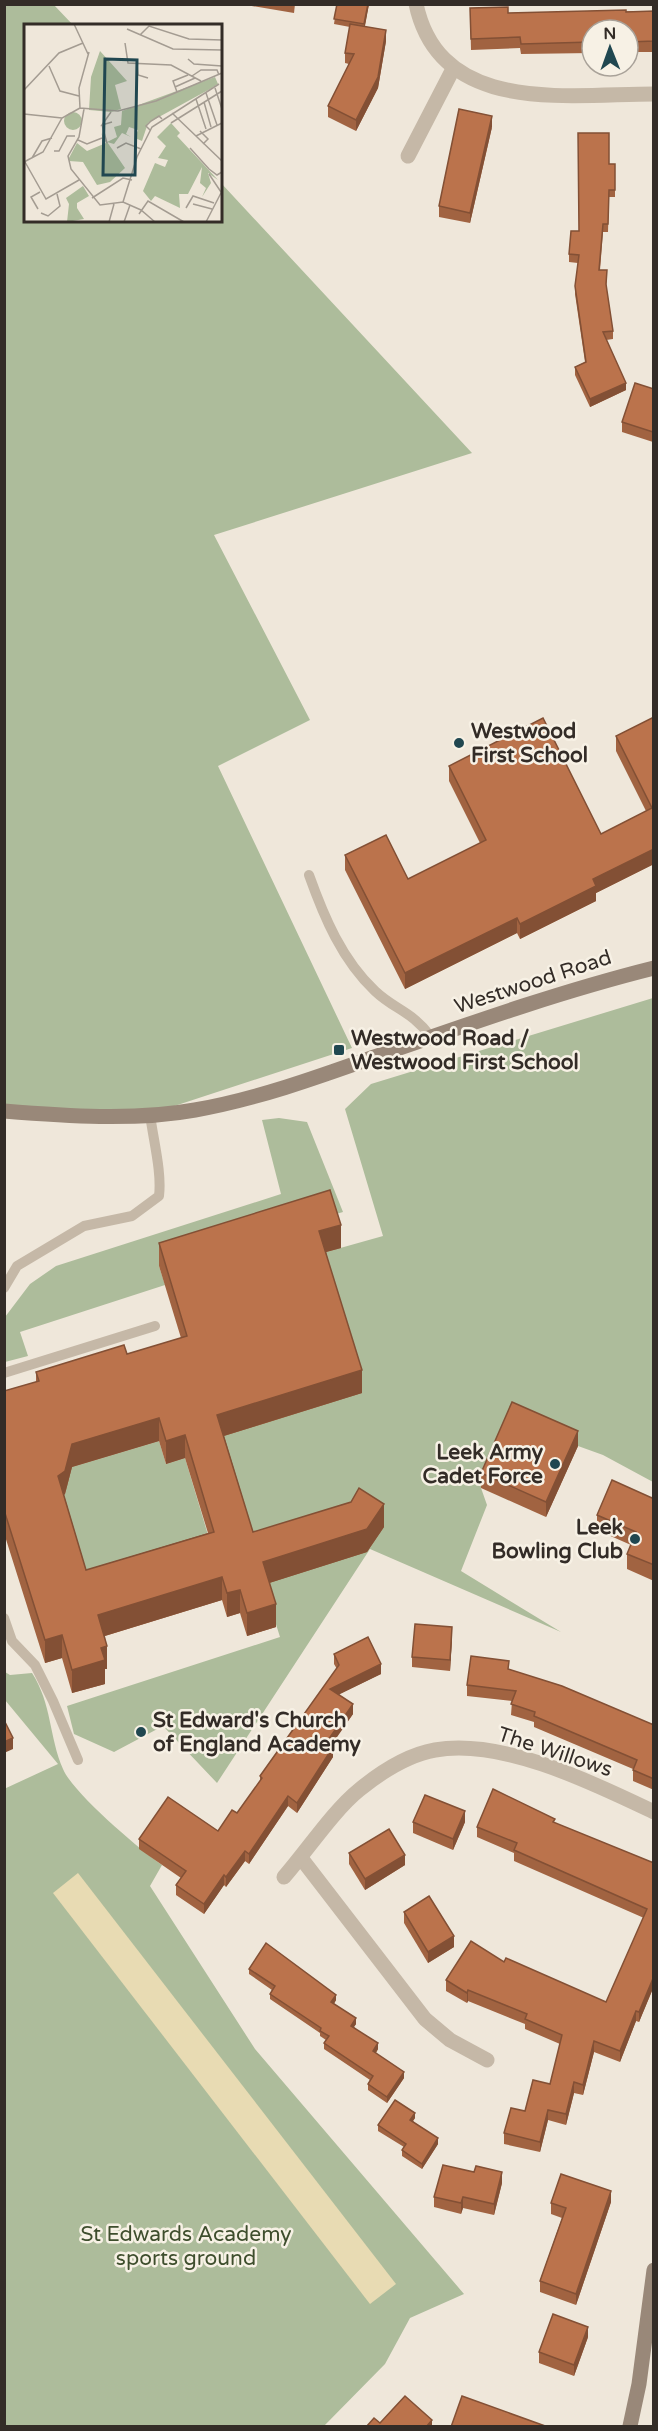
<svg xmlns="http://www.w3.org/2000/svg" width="658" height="2431" font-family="'Varela Round',sans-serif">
	<rect width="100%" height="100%" fill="#efe7da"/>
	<g fill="#adbc9b">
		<path d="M4,5H54L73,25L26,26V220H220L221,183L472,453L214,535L310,720L218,766L352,1048L150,1114L5,1111Z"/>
		<path d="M653,998V1482L603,1455L578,1446L481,1488L487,1505L461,1571L561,1632L370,1549L217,1783L163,1726L114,1752L74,1734L67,1706L280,1637L213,1423L319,1254L383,1236L345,1109L371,1084Z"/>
		<path d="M279,1118L307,1122L343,1212L159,1266L165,1285L20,1332L28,1356L5,1362V1317L30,1284L56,1266L281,1194L262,1120Z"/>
		<path d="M159,1441L166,1464L185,1458L214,1555L86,1593L58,1499L65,1494L68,1480L65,1469Z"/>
		<path d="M5,1672L10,1675L32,1673C52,1704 49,1737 63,1769C73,1793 139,1849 162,1865L150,1886L255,2049L464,2294L410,2318L385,2364L324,2426H5L4,1789L58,1764L5,1700Z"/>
	</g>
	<path fill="#e8dbb3" d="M78,1873L396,2284L370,2304L53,1893Z"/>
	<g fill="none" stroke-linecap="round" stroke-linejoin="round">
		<g stroke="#c5b8a7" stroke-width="10">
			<path d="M309,875C324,917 342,960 375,991C395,1010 412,1011 431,1037"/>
			<path d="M4,1288L17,1266L84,1226L132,1216L159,1196C162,1172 153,1139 150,1114"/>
			<path d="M4,1373L155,1326"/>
			<path d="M4,1618L12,1641L35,1665L53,1701L78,1760"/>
		</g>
		<g stroke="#c5b8a7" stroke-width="15">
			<path d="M416,4C440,116 568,94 654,94"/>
			<path d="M408,156L453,69"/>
			<path d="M301,1858L425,2019L450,2040L487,2060"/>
			<path d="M284,1877C306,1852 334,1810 359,1790C381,1772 407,1755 435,1750C503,1738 593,1783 654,1812"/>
		</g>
		<g stroke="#998879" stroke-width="15">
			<path d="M4,1111C65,1116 135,1121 195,1110C263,1098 329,1073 394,1050C480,1020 566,990 654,968"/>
			<path d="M630,2426L639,2384L654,2270"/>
		</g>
	</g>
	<g fill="#a16341" fill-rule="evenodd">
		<path d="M240,4H295L294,13Z"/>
		<path d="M337,4H369L365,26L386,41L378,88L356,131L328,117V106L349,64L345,63V53L350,27L334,24Z"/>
		<path d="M470,8L508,13L654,11V52H628V30H592V53L521,54L520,48L471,50Z"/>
		<path d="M492,127L470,223L439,217V206Z"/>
		<path d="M609,164H615V197H609L608,232H603L600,270L607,278L606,287L613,331V339L606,340L626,390L590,407L575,375V367L585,362L575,294L578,263L569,262V254Z"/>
		<path d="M654,389L653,442L622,432V422Z"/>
		<path d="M654,717V864L596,893V901L520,939L517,933L405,989L345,870V855L408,879L480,843L449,781V766L601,834L646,811L616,751V736Z"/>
		<path d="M159,1243L341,1248L326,1252L362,1393L224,1436L253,1532L384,1527L367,1552L269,1583L276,1627L247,1636L240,1613L227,1617L222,1600L105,1636L107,1669H105V1684L72,1693L62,1658L45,1663L4,1533V1391L36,1382V1372L127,1354L181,1338L159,1266ZM159,1441L166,1464L185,1458L208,1533L86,1570L64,1495L65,1494L72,1467Z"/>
		<path d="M578,1446L546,1517L481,1488V1473Z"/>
		<path d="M654,1494V1581L627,1569V1554L631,1545L597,1530V1515L652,1498Z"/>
		<path d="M452,1638L450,1671L412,1667V1657Z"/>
		<path d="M334,1654L381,1674L339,1694L353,1714L330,1746L333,1757L297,1813L288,1806L249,1864L245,1861L226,1887L224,1885L204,1914L176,1895V1885L181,1878L139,1849V1839L218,1831L237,1813L260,1781V1776L337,1669L334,1664Z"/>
		<path d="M509,1669L654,1725V1790L633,1781V1769L534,1727V1722L511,1715L512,1701L467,1696V1685Z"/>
		<path d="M413,1822H465L453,1850L413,1833Z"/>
		<path d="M555,1823L654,1863V1986L639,2022L636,2021L620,2062L594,2052L583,2095L574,2093L566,2125L548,2120L540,2152L504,2144V2133L550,2084L560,2044L525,2029V2024L468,2001L467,2003L446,1991V1980L504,1962L606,2002L644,1918L514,1861V1853L477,1837V1827Z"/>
		<path d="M349,1853L405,1865L365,1890L349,1864Z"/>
		<path d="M404,1912L454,1947L428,1963L404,1923Z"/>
		<path d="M249,1969L336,2000L334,2004L356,2024L354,2027L378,2049L376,2053L404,2078L387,2103L368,2090V2084L370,2080L324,2049V2043L326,2040L320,2036V2033L270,1999V1994L272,1990L249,1974Z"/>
		<path d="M415,2118L413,2121L438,2144L422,2169L402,2156V2150L404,2147L378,2131V2125Z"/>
		<path d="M502,2183L494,2215L463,2208L461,2214L434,2207V2197Z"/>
		<path d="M611,2202L576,2305L540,2292V2281L562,2218L551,2214V2203Z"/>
		<path d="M588,2337L574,2376L539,2363V2352Z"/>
	</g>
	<g fill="#835035">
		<path d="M368,4H369L364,30V24Z"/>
		<path d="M386,30V41L378,88L356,131V120Z"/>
		<path d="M492,116V127L470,223V213Z"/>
		<path d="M626,383V390L590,407V399Z"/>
		<path d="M654,849V864L596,893V901L520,939V924L593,879Z"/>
		<path d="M517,918V933L405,989V973Z"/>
		<path d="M341,1225V1248L319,1254V1231Z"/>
		<path d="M362,1370V1393L217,1438V1415Z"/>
		<path d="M159,1418V1441L72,1467L65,1494L58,1499V1476L72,1444Z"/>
		<path d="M578,1431V1446L546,1517V1502Z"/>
		<path d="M185,1435V1458L166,1464V1441Z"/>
		<path d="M384,1504V1527L367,1552L263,1585V1562Z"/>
		<path d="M222,1577V1600L98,1638V1615Z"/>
		<path d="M240,1590V1613L227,1617V1593Z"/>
		<path d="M276,1604V1627L247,1636V1613Z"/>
		<path d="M452,1627V1638L450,1671V1660Z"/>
		<path d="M62,1635V1658L45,1663V1640Z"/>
		<path d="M107,1646V1669H105V1684L72,1693V1670L101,1648Z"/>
		<path d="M381,1664V1674L330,1699V1689Z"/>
		<path d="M353,1704V1714L326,1753V1743Z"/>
		<path d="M13,1738V1749L4,1753V1742Z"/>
		<path d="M333,1747V1757L297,1813V1803Z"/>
		<path d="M288,1796V1806L249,1864V1854Z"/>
		<path d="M465,1811V1822L453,1850V1839Z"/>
		<path d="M245,1851V1861L226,1887V1877Z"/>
		<path d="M405,1855V1865L365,1890V1879Z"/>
		<path d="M224,1875V1885L204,1914V1904Z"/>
		<path d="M454,1936V1947L428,1963V1952Z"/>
		<path d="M654,1976V1986L639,2022V2012Z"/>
		<path d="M468,1990V2001L467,2003V1993Z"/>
		<path d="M336,1995V2000L331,2008V2002Z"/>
		<path d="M636,2011V2021L620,2062V2051Z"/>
		<path d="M356,2018V2024L351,2031V2026Z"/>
		<path d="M594,2041V2052L583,2095V2085Z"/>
		<path d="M378,2043V2049L373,2057V2051Z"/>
		<path d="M404,2072V2078L387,2103V2097Z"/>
		<path d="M574,2082V2093L566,2125V2114Z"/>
		<path d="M548,2110V2120L540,2152V2142Z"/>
		<path d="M415,2113V2118L410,2125V2120Z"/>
		<path d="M438,2138V2144L422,2169V2164Z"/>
		<path d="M502,2172V2183L494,2215V2204Z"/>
		<path d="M611,2191V2202L576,2305V2294Z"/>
		<path d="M463,2197V2208L461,2214V2203Z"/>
		<path d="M588,2327V2337L574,2376V2365Z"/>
		<path d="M432,2420V2427H426Z"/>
	</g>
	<g fill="#bb734c" stroke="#835035" stroke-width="1.5" fill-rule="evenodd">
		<path d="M337,4H368L364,24L334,19Z"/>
		<path d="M508,7V13L626,10V12L654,11V41L628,42V30H592V42L521,44L520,37L471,39L470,8Z"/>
		<path d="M350,24L386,30L378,77L356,120L328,106L354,54L345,53Z"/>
		<path d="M459,109L492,116L470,213L439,206Z"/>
		<path d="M578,133H609V164H615V190H609L608,224H603L599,270H607L606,284L613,331L603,332L626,383L590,399L575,367L586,362L575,286L579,255L569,254L571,231H579Z"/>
		<path d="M635,383L654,389L653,432L622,422Z"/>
		<path d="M654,717V849L593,879L596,886L520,924L517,918L405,973L345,855L386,835L408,879L486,840L449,766L543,718L601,834L652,808L616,736Z"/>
		<path d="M330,1190L341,1225L319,1231L362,1370L217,1415L253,1532L351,1502L359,1488L384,1504L367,1529L263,1562L276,1604L247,1613L240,1590L227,1593L222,1577L98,1615L107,1646L101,1648L105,1660L72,1670L62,1635L45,1640L4,1510V1391L39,1381L36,1372L124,1345L127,1354L187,1336L159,1243ZM159,1418L166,1441L185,1435L214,1532L86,1570L58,1476L65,1471L72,1444Z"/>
		<path d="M512,1402L578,1431L546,1502L481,1473Z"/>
		<path d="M612,1480L652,1498L654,1494V1565L627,1554L636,1532L597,1515Z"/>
		<path d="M415,1624L452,1627L450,1660L412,1657Z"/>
		<path d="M368,1637L381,1664L330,1689L353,1704L326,1743L333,1747L297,1803L288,1796L249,1854L245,1851L226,1877L224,1875L204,1904L176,1885L186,1871L139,1839L168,1797L218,1831L232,1810L237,1813L262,1778L260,1776L339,1665L334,1654Z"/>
		<path d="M471,1656L509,1661L508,1669L562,1686L654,1725V1779L633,1770L637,1760L534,1716L535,1712L511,1704L516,1691L467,1685Z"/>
		<path d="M4,1720L13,1738L4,1742Z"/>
		<path d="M493,1789L555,1819L553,1822L654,1863V1976L639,2012L636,2011L620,2051L594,2041L583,2085L574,2082L566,2114L548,2110L540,2142L504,2133L511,2108L525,2111L533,2080L550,2084L562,2035L525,2019L527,2014L468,1990L467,1993L446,1980L471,1941L504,1962L506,1958L606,2002L647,1909L514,1850L517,1843L477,1827Z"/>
		<path d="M425,1795L465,1811L453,1839L413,1822Z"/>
		<path d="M389,1829L405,1855L365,1879L349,1853Z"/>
		<path d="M429,1896L454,1936L428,1952L404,1912Z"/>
		<path d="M266,1943L336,1995L331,2002L356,2018L351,2026L378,2043L373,2051L404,2072L387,2097L368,2084L373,2076L324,2043L329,2036L320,2031L321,2028L270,1994L275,1986L249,1969Z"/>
		<path d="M395,2100L415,2113L410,2120L438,2138L422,2164L402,2150L406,2144L378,2125Z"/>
		<path d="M443,2165L474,2172L476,2166L502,2172L494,2204L463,2197L461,2203L434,2197Z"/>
		<path d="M561,2174L611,2191L576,2294L540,2281L566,2208L551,2203Z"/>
		<path d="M553,2314L588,2327L574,2365L539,2352Z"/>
		<path d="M405,2396L432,2420L426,2427H366L374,2418L380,2423Z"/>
		<path d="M462,2396L548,2427H451Z"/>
	</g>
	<g fill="#204750" stroke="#f7f1e5" stroke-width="2">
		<circle cx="459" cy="743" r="6"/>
		<rect x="333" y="1044" width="12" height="12" rx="3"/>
		<circle cx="555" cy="1464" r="6"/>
		<circle cx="635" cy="1539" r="6"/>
		<circle cx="141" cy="1732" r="6"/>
	</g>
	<g text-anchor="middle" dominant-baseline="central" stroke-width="5" stroke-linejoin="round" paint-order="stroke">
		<g font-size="21" font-weight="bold" fill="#332c27" stroke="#f7f1e5" text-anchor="start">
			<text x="471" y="731">Westwood<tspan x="471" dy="24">First School</tspan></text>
			<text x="351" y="1038">Westwood Road /<tspan x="351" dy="24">Westwood First School</tspan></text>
			<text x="543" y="1452" text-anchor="end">Leek Army<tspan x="543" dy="24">Cadet Force</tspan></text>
			<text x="623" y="1527" text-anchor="end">Leek<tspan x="623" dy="24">Bowling Club</tspan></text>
			<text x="153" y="1720">St Edward's Church<tspan x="153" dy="24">of England Academy</tspan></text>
		</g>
		<g font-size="21" fill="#332c27" stroke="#f7f1e5">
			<text transform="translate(533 982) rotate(-18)">Westwood Road</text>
			<text transform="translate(555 1752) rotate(18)">The Willows</text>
		</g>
		<g font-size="21" fill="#3e4e2d" stroke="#f7f1e5">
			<text x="186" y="2234">St Edwards Academy<tspan x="186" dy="24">sports ground</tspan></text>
		</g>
	</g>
	<g transform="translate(24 24)">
		<rect width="198" height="198" fill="#efe7da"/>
		<path d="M76,27L103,57L91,61L97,85L87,88L65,86L67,53ZM191,53L194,60L186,65L124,99L118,117L111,114L114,106L105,103L102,110L107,113L98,109L90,120L83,118L93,113L90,103L97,101L98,87ZM40 97a9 9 0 1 1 18 0a9 9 0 1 1-18 0ZM147,99L156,109L153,112L194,156L184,149L187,159L178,173L182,164L176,159L178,143L164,170H155L156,184L131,172L127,177L119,167L131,139L141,143L144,136L134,134L142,122L133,113ZM77,109L101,144L86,158L73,161L59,138L45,137V134L53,119L63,127L82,119ZM59,162L65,172L53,179V184L60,195L43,198L45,180L42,174Z" fill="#adbc9b"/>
		<path fill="none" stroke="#a49c92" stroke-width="1.5" d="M50,0L64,30M103,5L149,25L198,26M116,11L125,2L165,15L198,16M101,19L104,39L147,41L177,57M164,35L170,40L198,42M113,40L114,51L124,54M25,42L36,67L55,72M168,52L177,46H193L195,51M151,63L171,54M191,64L198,85M0,66L35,29L59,19M153,68L149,57L164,51M182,69L193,101M172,75L182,105M180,78L187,103M56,84L94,87L132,77L198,49M56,84L55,64L65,28M60,85L55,113L44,132L47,145L76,181L99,178L117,186L131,198M87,88L78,101L88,98M148,89L198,137M0,90L38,94M147,99L198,67M78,101L83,119M126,106L122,102L127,97L135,92L138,95M176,107L184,115L179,120M172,112L198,99M54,116L63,120L78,114M93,124L102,119L117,125M166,124L185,145L193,151L198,148M30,127H35L43,112H51M8,134L18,117L28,114M0,138L19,128L38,94L56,84M1,138L22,175L55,156M185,150L197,168M68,174L99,154L108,156M99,178L113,133L128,103L195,60M169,180L188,185M162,184L169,172L190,179M14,185L7,173L16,168M17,189L24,192L36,182L33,170M115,190L124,177L160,198M85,198L90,180M100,198L106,181M182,198L198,167"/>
		<path fill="#204750" fill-opacity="0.15" stroke="#204750" stroke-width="3" d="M81,35L113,36L111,151H79Z"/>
		<rect width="198" height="198" fill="none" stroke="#332c27" stroke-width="3"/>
	</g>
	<rect width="658" height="2431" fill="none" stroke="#332c27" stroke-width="12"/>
	<g transform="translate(610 48) rotate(359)"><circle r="28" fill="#f7f1e5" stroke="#a9a299" stroke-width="1.5"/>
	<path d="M0-4.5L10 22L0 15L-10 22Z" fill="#204750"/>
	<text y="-9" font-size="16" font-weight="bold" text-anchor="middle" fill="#332c27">N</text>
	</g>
</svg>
